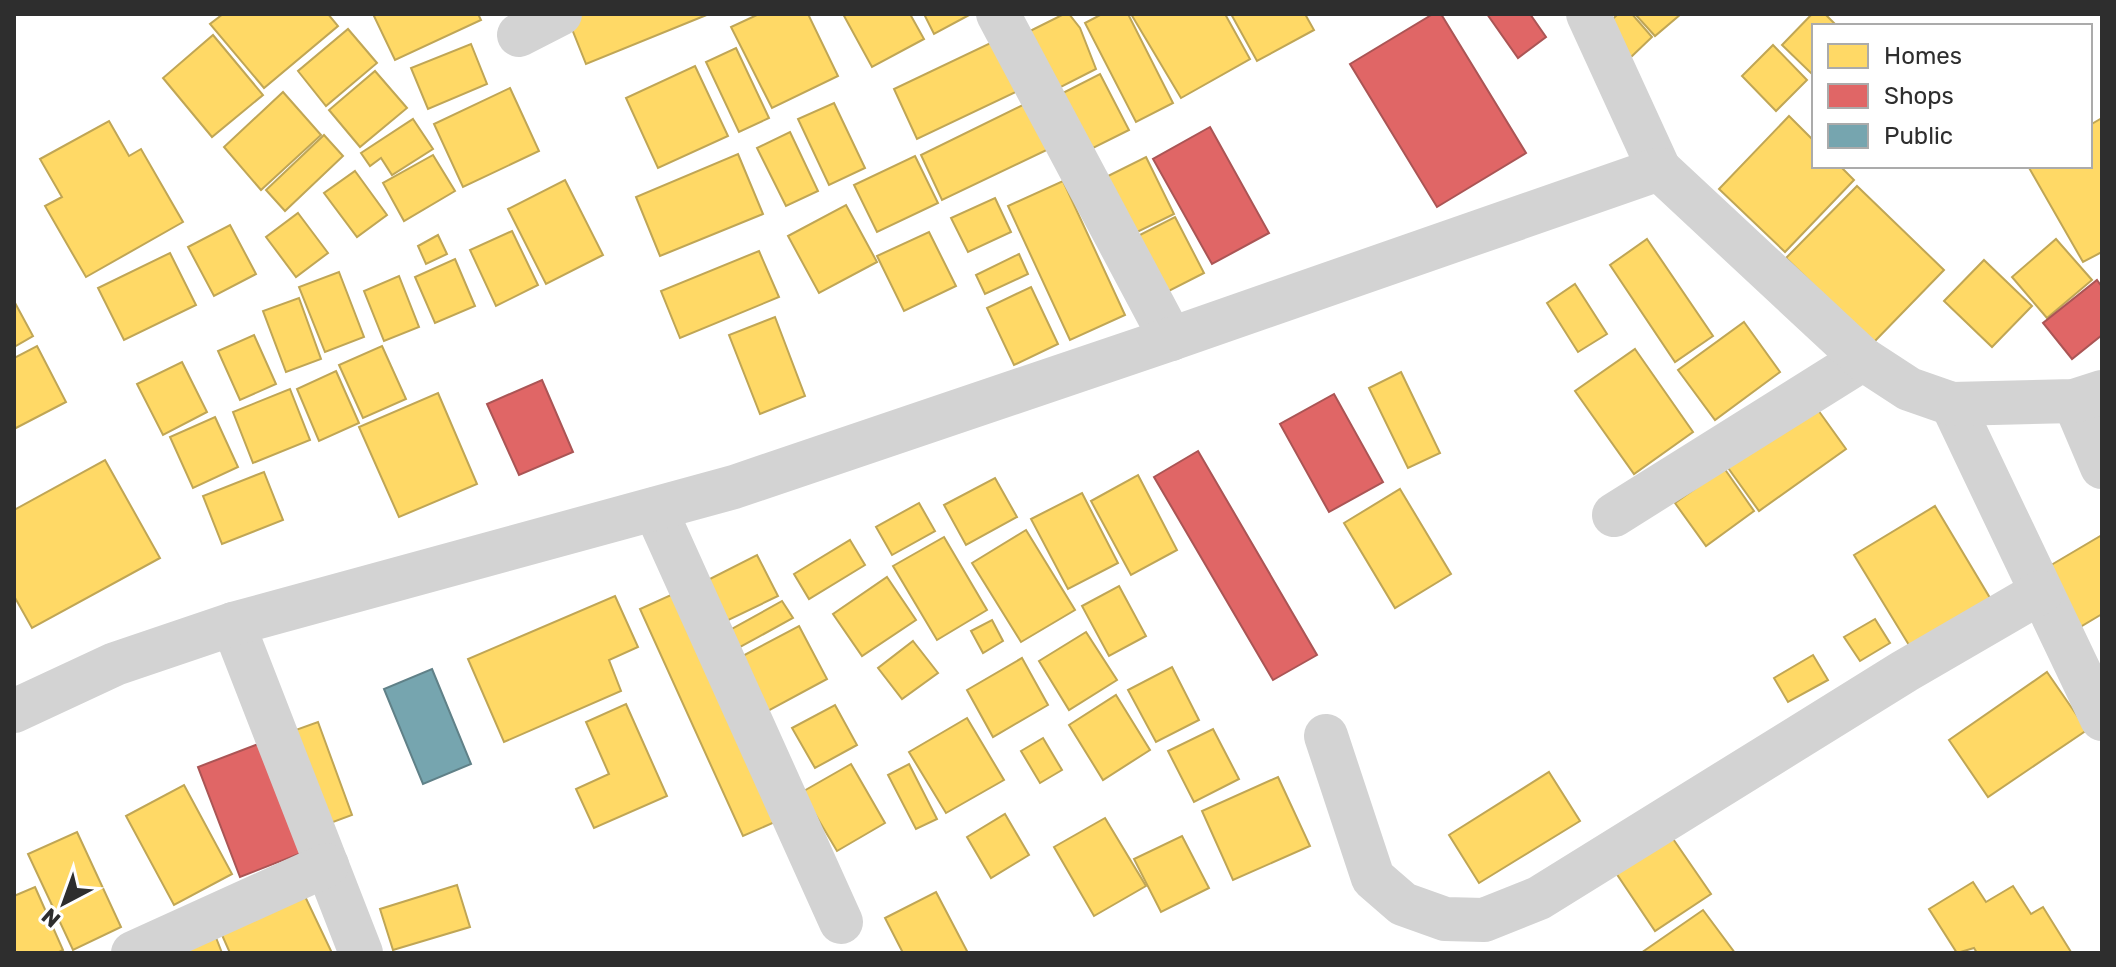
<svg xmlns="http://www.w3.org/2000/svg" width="2116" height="967" font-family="Rubik,sans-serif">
	<rect width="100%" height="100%" fill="#fff"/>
	<g fill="#ffd966" stroke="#c0a655" stroke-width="2">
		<path d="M223,14H328L338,26L264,88L210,24Z"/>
		<path d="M373,14H478L481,20L395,60Z"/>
		<path d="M580,14H709L586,64L568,19Z"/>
		<path d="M759,14H808L838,76L772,108L731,27Z"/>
		<path d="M843,14H910L924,39L872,67Z"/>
		<path d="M924,14H971L934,34Z"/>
		<path d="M1064,14H1069L1080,28L1096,69L1051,92L1022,35Z"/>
		<path d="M1102,14H1128L1173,103L1136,122L1085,23Z"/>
		<path d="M1131,14H1225L1250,59L1181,98Z"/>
		<path d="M1231,14H1305L1314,30L1257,61Z"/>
		<path d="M1618,14H1632L1652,37L1630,58L1603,28Z"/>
		<path d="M1635,14H1681L1655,36Z"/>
		<path d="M1812,14H1825L1837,26H1814V76L1782,45Z"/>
		<path d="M348,29L377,63L326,106L298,71Z"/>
		<path d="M213,35L263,95L212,137L163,78Z"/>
		<path d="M1001,38L1024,88L917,139L894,89Z"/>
		<path d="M471,44L487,84L428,109L411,68Z"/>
		<path d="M1773,45L1807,80L1776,111L1742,76Z"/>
		<path d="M736,48L769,118L739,132L706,62Z"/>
		<path d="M695,66L728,136L658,168L626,98Z"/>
		<path d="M375,71L407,108L360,147L329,110Z"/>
		<path d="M1100,74L1129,130L1083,153L1055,97Z"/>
		<path d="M510,88L539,151L463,187L434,124Z"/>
		<path d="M283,92L321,135L261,190L224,147Z"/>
		<path d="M1033,100L1055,146L942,200L921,155Z"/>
		<path d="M834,103L865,168L829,185L798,119Z"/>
		<path d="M1789,116L1814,141V166H1840L1854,180L1785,252L1719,189Z"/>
		<path d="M2102,118V252L2083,262L2028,166H2090V125Z"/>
		<path d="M413,119L433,149L392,175L381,158L370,166L361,153Z"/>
		<path d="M109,121L129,156L141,149L183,222L86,277L45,206L62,197L40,159Z"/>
		<path d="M790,132L818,191L786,206L757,148Z"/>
		<path d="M324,135L343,156L285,211L266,190Z"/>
		<path d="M738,154L763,214L660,256L636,197Z"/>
		<path d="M433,155L455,191L404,221L383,183Z"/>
		<path d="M915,156L938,203L877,232L854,185Z"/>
		<path d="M1146,157L1174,214L1129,236L1100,180Z"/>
		<path d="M355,171L387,215L357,237L324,193Z"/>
		<path d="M565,180L603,255L546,284L508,209Z"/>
		<path d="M1063,181L1125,315L1070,340L1008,206Z"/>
		<path d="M1857,186L1944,270L1873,343L1786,258Z"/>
		<path d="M995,198L1011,232L968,252L951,218Z"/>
		<path d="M846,205L877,262L819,293L788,236Z"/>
		<path d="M298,213L328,253L296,277L266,237Z"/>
		<path d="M1175,217L1204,273L1159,296L1130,240Z"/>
		<path d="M230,225L256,274L214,296L188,247Z"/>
		<path d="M512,231L538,285L496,306L470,250Z"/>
		<path d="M929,232L956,286L904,311L877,256Z"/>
		<path d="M438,235L447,254L426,264L418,246Z"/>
		<path d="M1647,239L1713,336L1675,362L1610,265Z"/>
		<path d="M2056,239L2092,280L2047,318L2012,277Z"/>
		<path d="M759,251L779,297L680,338L661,291Z"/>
		<path d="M170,253L196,305L124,340L98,288Z"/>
		<path d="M1019,254L1028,274L985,294L976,275Z"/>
		<path d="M455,259L475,306L435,323L415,277Z"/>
		<path d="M1984,260L2032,306L1992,347L1944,301Z"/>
		<path d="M339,272L364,337L325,352L299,287Z"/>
		<path d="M399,276L419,327L384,341L364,291Z"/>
		<path d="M1575,284L1607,334L1578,352L1547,303Z"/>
		<path d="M1031,287L1058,344L1014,365L987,308Z"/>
		<path d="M299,298L321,359L286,372L263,311Z"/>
		<path d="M14,301L33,336L14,347Z"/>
		<path d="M775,317L805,396L760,414L729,335Z"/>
		<path d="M1744,322L1780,372L1715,420L1678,370Z"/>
		<path d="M254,335L276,384L240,400L218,351Z"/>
		<path d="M37,346L66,402L14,429V358Z"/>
		<path d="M382,346L406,399L363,418L339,365Z"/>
		<path d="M1635,349L1693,432L1634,474L1575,391Z"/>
		<path d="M182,362L207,412L163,435L137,384Z"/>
		<path d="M336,371L359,423L319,441L297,389Z"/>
		<path d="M1401,372L1440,453L1408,468L1369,388Z"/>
		<path d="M290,389L310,440L253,463L233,412Z"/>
		<path d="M438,393L477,484L399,517L359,427Z"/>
		<path d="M1808,396L1846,449L1759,511L1721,458Z"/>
		<path d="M215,417L238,467L193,488L170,437Z"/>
		<path d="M105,460L160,558L32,628L14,596V510Z"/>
		<path d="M1724,468L1754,511L1706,546L1675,503Z"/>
		<path d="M264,472L283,520L222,544L203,496Z"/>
		<path d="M1138,475L1177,550L1131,575L1091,501Z"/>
		<path d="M995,478L1017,517L966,545L944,505Z"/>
		<path d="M1400,489L1451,574L1395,608L1344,523Z"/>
		<path d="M1082,493L1118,563L1068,589L1031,519Z"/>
		<path d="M919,503L935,531L892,555L876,527Z"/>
		<path d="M1935,506L1993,603L1912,650L1854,555Z"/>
		<path d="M1026,530L1075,610L1021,642L972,563Z"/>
		<path d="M2102,535V614L2075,630L2041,571Z"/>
		<path d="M944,537L987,610L937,640L893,566Z"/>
		<path d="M850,540L865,565L809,599L794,574Z"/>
		<path d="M757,555L778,596L718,625L698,585Z"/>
		<path d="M887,577L916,620L862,656L833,614Z"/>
		<path d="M1119,586L1146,636L1109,656L1082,606Z"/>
		<path d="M682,590L784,818L743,836L640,609Z"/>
		<path d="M615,596L638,647L609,660L621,691L504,742L468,659Z"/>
		<path d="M782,601L793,618L731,652L721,635Z"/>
		<path d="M1875,619L1890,643L1860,661L1844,637Z"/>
		<path d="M992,620L1003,641L983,653L971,631Z"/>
		<path d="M799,626L827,679L766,712L737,659Z"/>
		<path d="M1086,632L1117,680L1069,710L1039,661Z"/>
		<path d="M913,641L938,673L902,699L878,668Z"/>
		<path d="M1813,655L1828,680L1788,702L1774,678Z"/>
		<path d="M1022,658L1048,705L993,737L967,690Z"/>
		<path d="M1172,667L1199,720L1156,742L1128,690Z"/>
		<path d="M2047,672L2087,730L1988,797L1949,740Z"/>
		<path d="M1116,695L1150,750L1103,780L1069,725Z"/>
		<path d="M626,704L667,796L594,828L576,789L609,774L586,722Z"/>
		<path d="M835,705L857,745L815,768L792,728Z"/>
		<path d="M967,718L1004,780L946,813L909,752Z"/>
		<path d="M318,722L352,815L325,825L290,732Z"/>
		<path d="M1213,729L1239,779L1194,802L1168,751Z"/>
		<path d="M1043,738L1062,770L1040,783L1021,751Z"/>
		<path d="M851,764L885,823L837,851L802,792Z"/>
		<path d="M909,764L937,819L916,829L888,775Z"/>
		<path d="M1549,772L1580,821L1479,883L1449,835Z"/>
		<path d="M1278,777L1310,846L1233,880L1202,811Z"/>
		<path d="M184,785L232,874L174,905L126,816Z"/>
		<path d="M1005,814L1029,855L991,878L967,837Z"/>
		<path d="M1105,818L1146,886L1094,916L1054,847Z"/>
		<path d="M77,832L121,927L73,950L28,854Z"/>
		<path d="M1669,833L1711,894L1655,931L1614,870Z"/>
		<path d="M1182,836L1209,888L1161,912L1134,859Z"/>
		<path d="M1973,882L1986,902L2013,886L2031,914L2043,907L2071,952L1977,953L1974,948L1957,953L1929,909Z"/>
		<path d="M457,885L470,927L393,950L380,909Z"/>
		<path d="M35,887L63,950L57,953H14V896Z"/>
		<path d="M301,888L332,953H230L218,926Z"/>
		<path d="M936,892L968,953H903L885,918Z"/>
		<path d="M1703,910L1735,953H1641Z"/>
		<path d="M215,935L222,953H171Z"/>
	</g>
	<g fill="#e06666" stroke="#ab5555" stroke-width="2">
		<path d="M1433,14H1441L1526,153L1437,207L1350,64Z"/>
		<path d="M1487,14H1530L1546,37L1518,58Z"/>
		<path d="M1210,127L1269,233L1212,264L1153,159Z"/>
		<path d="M2097,280L2102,287V335L2072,359L2043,323Z"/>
		<path d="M542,380L573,452L519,475L487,404Z"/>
		<path d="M1334,394L1383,482L1329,512L1280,424Z"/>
		<path d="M1198,451L1317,655L1273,680L1154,477Z"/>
		<path d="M261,743L304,852L240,877L198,767Z"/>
	</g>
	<path fill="#76a5af" stroke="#608188" stroke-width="2" d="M432,669L471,764L423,784L384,689Z"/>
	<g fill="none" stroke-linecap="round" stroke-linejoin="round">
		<g stroke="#d3d3d3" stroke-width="44">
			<path d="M998,14L1171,339"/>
			<path d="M1588,14L1659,169"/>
			<path d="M519,35L560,14"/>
			<path d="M2074,401L2102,467"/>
			<path d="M1952,404L2102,719"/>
			<path d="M655,509L841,922"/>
			<path d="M1614,515L1863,359"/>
			<path d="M233,624L361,953"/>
			<path d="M14,711L115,664L233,624L734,487L1171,339L1659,169L1863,359L1909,389L1952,404L2074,401L2102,392"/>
			<path d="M1326,736L1373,878L1403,904L1445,919L1484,920L1539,898L1905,671L2041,592"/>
			<path d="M133,953L327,865"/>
		</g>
	</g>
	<rect width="2116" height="967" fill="none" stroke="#2e2e2e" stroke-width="32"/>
	<rect x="1812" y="24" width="280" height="144" fill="#ffffff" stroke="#ababab" stroke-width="2"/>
	<rect x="1828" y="44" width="40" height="24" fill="#ffd966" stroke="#ababab" stroke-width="2"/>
	<text x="1884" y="64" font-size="24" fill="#2e2e2e">Homes</text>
	<rect x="1828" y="84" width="40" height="24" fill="#e06666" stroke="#ababab" stroke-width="2"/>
	<text x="1884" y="104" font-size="24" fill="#2e2e2e">Shops</text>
	<rect x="1828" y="124" width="40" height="24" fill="#76a5af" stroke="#ababab" stroke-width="2"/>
	<text x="1884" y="144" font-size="24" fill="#2e2e2e">Public</text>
	<g transform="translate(64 903) rotate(221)" stroke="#ffffff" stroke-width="6" paint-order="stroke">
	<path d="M0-6L14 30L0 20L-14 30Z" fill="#2e2e2e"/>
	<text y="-12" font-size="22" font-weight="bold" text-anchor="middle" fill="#2e2e2e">N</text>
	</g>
</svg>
